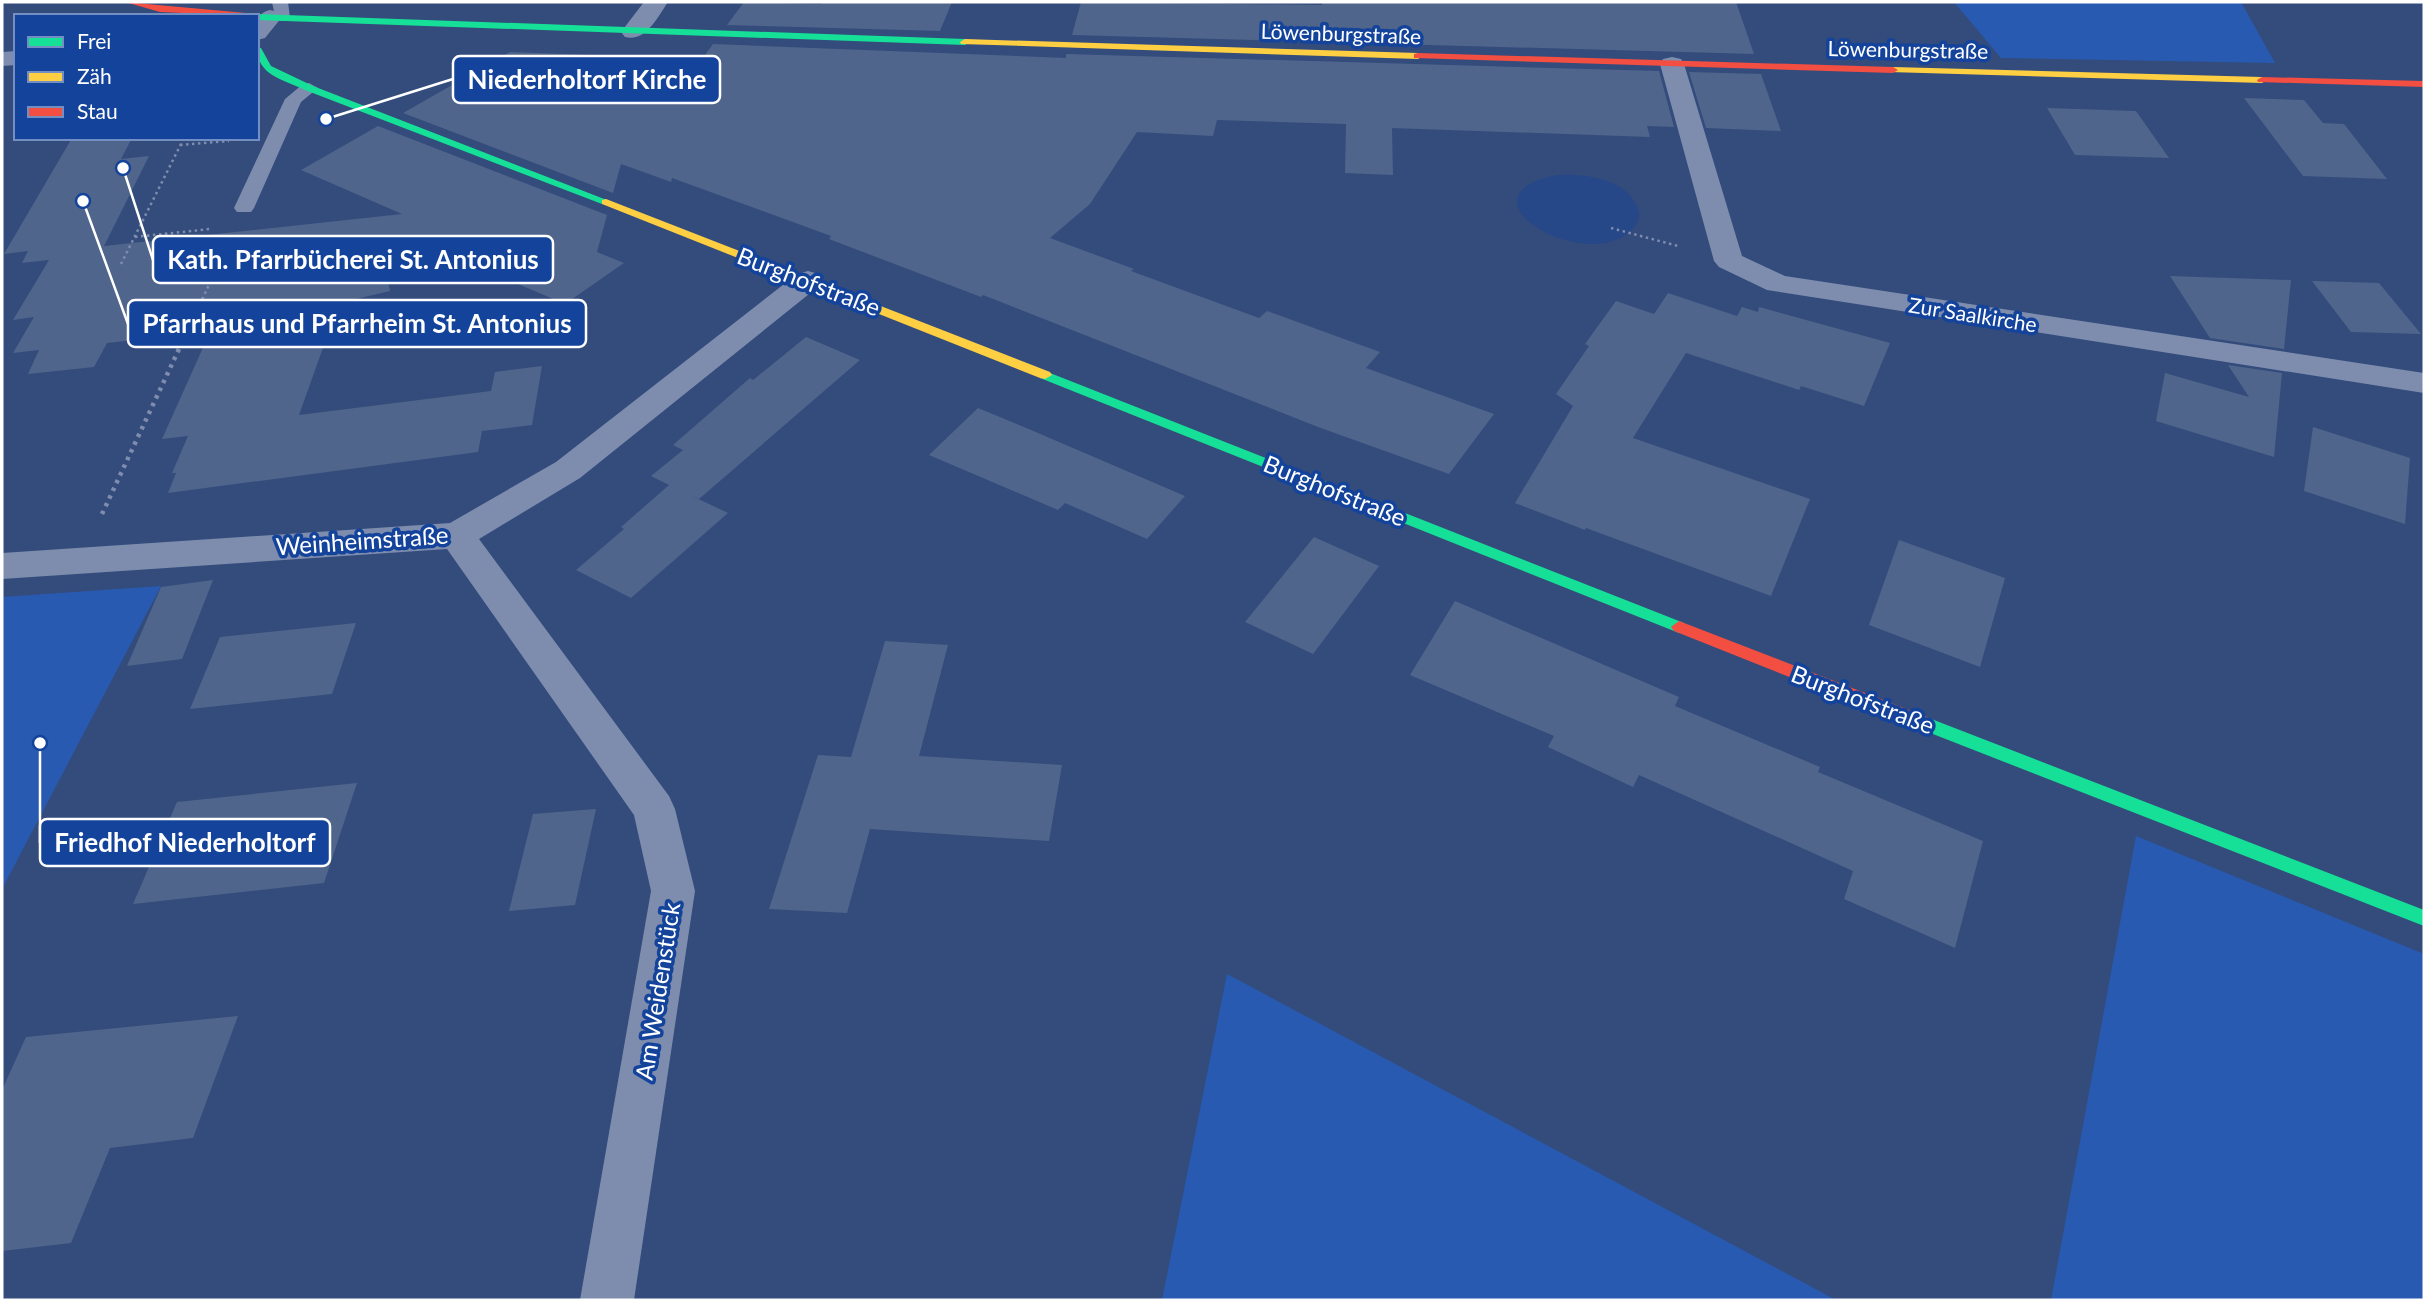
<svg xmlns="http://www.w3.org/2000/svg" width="2426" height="1302" font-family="Lato,sans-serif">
	<rect width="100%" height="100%" fill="#334c7c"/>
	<g fill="#295ab1">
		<path d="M1954,2H2241L2275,63L2001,58Z"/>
		<path d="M161,586L2,889V597Z"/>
		<path d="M2136,836L2424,954V1300H2051Z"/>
		<path d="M1227,974L1836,1300H1162Z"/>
	</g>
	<path fill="#264788" d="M1557,175C1583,174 1626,178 1637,207C1640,213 1640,220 1635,226C1593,280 1448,197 1557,175Z"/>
	<g fill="#50658b">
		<path d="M744,2L821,4L823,2H952L940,31L727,25Z"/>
		<path d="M1081,2L1322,5V2H1736L1754,54L1072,35Z"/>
		<path d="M713,44L1066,58V54L1659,71L1674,127L1647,126L1650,137L1392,128L1393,175L1345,173L1346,124L1217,120L1213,136L1137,132L1090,204L1050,238L1134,269L1131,271L1259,318L1267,311L1380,352L1366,368L1494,414L1449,474L1318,427L983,295L981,297L829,239L831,236L672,178L671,182L621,164L613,193L403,113L510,52L702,59Z"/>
		<path d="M1689,72L1761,74L1781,131L1706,128Z"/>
		<path d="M2244,98L2304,100L2323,123L2344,124L2387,179L2303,176Z"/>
		<path d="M2047,108L2136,111L2169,158L2075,155Z"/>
		<path d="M378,126L607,215L597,252L624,263L565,304L452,256L386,272L390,291L339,303L299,415L491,391L495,372L542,366L532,425L482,431L478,452L168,493L176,473H172L188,436L162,439L210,332L107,343L94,367L28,374L39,350L13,353L34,317L13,320L49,260L22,263L28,251L4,254L72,138H132L121,159L149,156L104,246L402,214L301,170Z"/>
		<path d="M2170,276L2291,280L2284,349L2210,338Z"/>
		<path d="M2312,281L2379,283L2421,334L2351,332Z"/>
		<path d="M1668,293L1737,316L1742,307L1758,312L1759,307L1890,343L1864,406L1801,386L1799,390L1686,353L1633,438L1810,499L1771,596L1586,528L1585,530L1515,503L1573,406L1556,394L1589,346L1585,344L1616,301L1654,314Z"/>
		<path d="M806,337L860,360L699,499L690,495L728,513L631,598L576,570L624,529L621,527L669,485L651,476L683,450L673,445L750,378L753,380Z"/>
		<path d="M2228,365L2282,373L2274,457L2156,421L2165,373L2249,397Z"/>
		<path d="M978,408L1024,427L1185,496L1147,539L1065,503L1058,510L929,455Z"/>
		<path d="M2313,427L2410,458L2405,524L2304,491Z"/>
		<path d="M1314,537L1379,566L1313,654L1245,622Z"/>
		<path d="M1899,540L2005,578L1980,667L1869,625Z"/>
		<path d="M213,580L182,659L127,666L161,587Z"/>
		<path d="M1455,601L1679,697L1675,706L1820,767L1818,772L1983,841L1955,948L1844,899L1853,871L1639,775L1633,787L1548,747L1554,736L1410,675Z"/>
		<path d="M356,623L332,694L190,709L220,637Z"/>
		<path d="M885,641L948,645L919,756L1062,765L1049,841L870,829L847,913L769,909L818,755L851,757Z"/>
		<path d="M357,783L324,883L133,904L177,802Z"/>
		<path d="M596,809L575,905L509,911L533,814Z"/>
		<path d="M238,1016L193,1138L110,1148L71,1243L2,1251V1090L26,1037Z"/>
	</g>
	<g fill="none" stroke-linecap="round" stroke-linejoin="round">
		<g stroke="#7e8dae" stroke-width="2.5" stroke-dasharray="2.5 3.5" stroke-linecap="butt">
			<path d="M180,145L229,141"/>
			<path d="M1611,228L1678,246"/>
			<path d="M135,237L210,229"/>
			<path d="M121,264L184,138"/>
			<path d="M192,321L230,240"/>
		</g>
		<path stroke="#7e8dae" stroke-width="4.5" stroke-dasharray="3.5 5" stroke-linecap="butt" d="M102,514L193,319"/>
		<g fill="#7e8dae" fill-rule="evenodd">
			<path d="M272,2H288L290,18L288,21H276Z"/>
			<path d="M309,83L318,88L301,102L254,208L251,212H237L234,208L285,99L303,84Z"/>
		</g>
		<g fill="#7e8dae" fill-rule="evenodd">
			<path d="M644,2H668C657,18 646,42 625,37L621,32Z"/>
			<path d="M270,10L278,12L282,17L265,38L257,40C257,26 254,14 270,10Z"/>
			<path d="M16,51V65L2,66V52Z"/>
			<path d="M1672,57L1681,59L1684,64L1742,256L1785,276L2424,373V393L1767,290L1719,267L1714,261L1660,64L1663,59Z"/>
			<path d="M808,271L819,274L823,280L819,286L580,478L479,539L669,796L675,809L695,891L634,1300H580L651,891L634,815L447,549L2,579V553L450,523L556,462L797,274Z"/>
		</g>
		<g fill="#16e098" fill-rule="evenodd">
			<path d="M257,14L965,39L970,42L965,45L257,20V16H253Z"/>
			<path d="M257,47L261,48L271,66L313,86L612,202L602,204L305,90C283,79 257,76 257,47Z"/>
			<path d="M1045,371L1684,623L1687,627L1679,633L1674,631L1040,378V372Z"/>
			<path d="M1921,715L2424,910V926L1915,727L1913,722L1915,717Z"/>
		</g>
		<g fill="#ffcf43" fill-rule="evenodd">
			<path d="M965,39L1418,53L1423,56L1418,59L961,44L960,42Z"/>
			<path d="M1893,67L2262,77L2267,80L2262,83L1889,72V68Z"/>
			<path d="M606,199L1050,372L1052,375L1045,379L1040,378L602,204V200Z"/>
		</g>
		<g fill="#f24e42" fill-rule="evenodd">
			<path d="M125,2L246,13L251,16L160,12Z"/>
			<path d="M1418,53L1893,67L1898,70L1893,73L1414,58V54Z"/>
			<path d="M2262,77L2424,81V87L2258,82L2257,80Z"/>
			<path d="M1679,621L1927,717L1929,722L1927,727H1915L1674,631L1671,627Z"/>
		</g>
	</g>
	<g text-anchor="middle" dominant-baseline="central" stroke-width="7" stroke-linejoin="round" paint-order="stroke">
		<g font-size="21" fill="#fff" stroke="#14439b">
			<text transform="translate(1341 33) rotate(2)">Löwenburgstraße</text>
			<text transform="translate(1908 49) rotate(1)">Löwenburgstraße</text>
			<text transform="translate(1973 314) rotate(9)">Zur Saalkirche</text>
		</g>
		<g font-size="24" fill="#fff" stroke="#14439b">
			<text transform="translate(809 281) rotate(21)">Burghofstraße</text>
			<text transform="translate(1335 490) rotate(22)">Burghofstraße</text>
			<text transform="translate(362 540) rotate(-4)">Weinheimstraße</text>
			<text transform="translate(1863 699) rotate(21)">Burghofstraße</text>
			<text transform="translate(657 991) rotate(-81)">Am Weidenstück</text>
		</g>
	</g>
	<path fill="none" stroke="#fff" stroke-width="2.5" d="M326 119L453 79M123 168L153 260M83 201L128 324M40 743L40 843"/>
	<g fill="#fff" stroke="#14439b" stroke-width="2.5">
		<circle cx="326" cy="119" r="7"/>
		<circle cx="123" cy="168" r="7"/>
		<circle cx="83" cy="201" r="7"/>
		<circle cx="40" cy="743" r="7"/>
	</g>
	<g fill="#14439b" stroke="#fff" stroke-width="2.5">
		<rect x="453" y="56" width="267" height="47" rx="7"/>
		<rect x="153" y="236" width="400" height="47" rx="7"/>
		<rect x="128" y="300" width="458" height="47" rx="7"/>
		<rect x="40" y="819" width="290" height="47" rx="7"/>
	</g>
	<g font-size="26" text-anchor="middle" font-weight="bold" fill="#fff">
		<text x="587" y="89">Niederholtorf Kirche</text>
		<text x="353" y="269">Kath. Pfarrbücherei St. Antonius</text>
		<text x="357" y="333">Pfarrhaus und Pfarrheim St. Antonius</text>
		<text x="185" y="852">Friedhof Niederholtorf</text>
	</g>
	<rect width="2426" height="1302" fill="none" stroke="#ffffff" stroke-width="7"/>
	<rect x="14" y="14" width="245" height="126" fill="#14439b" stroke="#728ec3" stroke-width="2"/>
	<rect x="28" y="37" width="35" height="10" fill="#16e098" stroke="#728ec3" stroke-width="2"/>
	<text x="77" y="49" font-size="21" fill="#ffffff">Frei</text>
	<rect x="28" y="72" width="35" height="10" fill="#ffcf43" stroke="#728ec3" stroke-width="2"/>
	<text x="77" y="84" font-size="21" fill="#ffffff">Zäh</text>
	<rect x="28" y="107" width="35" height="10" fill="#f24e42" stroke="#728ec3" stroke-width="2"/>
	<text x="77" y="119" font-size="21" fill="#ffffff">Stau</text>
</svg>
